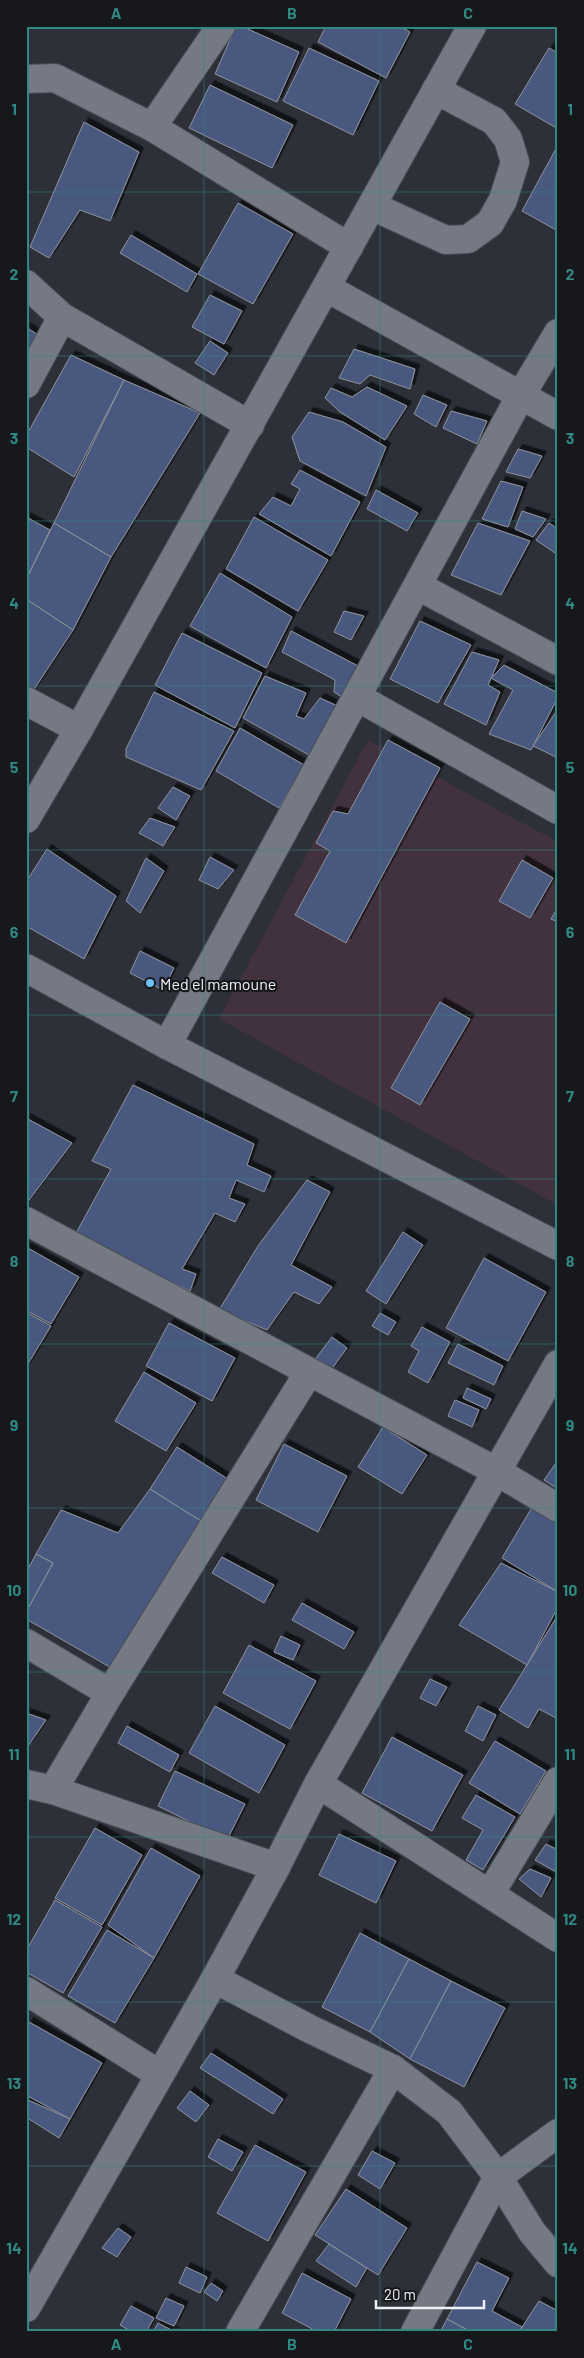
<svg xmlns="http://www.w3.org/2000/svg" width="584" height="2358" font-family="Barlow,sans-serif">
	<defs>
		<filter id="shadow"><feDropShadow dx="4.5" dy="-4.5" stdDeviation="0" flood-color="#0009"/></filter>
	</defs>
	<rect width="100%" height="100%" fill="#2d3039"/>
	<path fill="#42323f" d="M368,740L558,842V1205L219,1019Z"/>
	<g fill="#4a597f" stroke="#8e939d" filter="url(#shadow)">
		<path d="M236,26H241L299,52L277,102L215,74Z"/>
		<path d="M326,26H399L410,32L386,78L318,42Z"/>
		<path d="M309,48L379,81L353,135L283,101Z"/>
		<path d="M549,48L558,53V129L515,104Z"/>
		<path d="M210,85L293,125L272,168L189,128Z"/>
		<path d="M84,122L139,152L110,221L80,210L49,258L30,247Z"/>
		<path d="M558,145V231L522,211Z"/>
		<path d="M238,203L293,234L253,304L198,274Z"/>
		<path d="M131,235L197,274L187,292L120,253Z"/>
		<path d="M210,295L242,311L224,344L192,327Z"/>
		<path d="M26,327L44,339L26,371Z"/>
		<path d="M210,341L228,353L214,375L195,363Z"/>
		<path d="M354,349L415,369L410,389L370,375L360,384L339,378Z"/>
		<path d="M71,355L124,380L74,477L26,447V436Z"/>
		<path d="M124,380L200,413L111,557L54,523Z"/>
		<path d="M367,387L407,406L385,440L340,412L325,398L331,388L352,397Z"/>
		<path d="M423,395L447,405L436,427L414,414Z"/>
		<path d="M451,411L487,421L477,444L443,428Z"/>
		<path d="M309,412L343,422L386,447L366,496L300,461L292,437Z"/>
		<path d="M518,449L542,456L530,478L506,472Z"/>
		<path d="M300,470L360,502L331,556L259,514L273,497L291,506L300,489L291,484Z"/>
		<path d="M501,481L523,487L508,527L482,519Z"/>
		<path d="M376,490L418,513L407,531L367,509Z"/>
		<path d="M522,511L546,519L533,537L515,529Z"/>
		<path d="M26,517L50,530L26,580Z"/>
		<path d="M254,517L328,560L298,611L226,569Z"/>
		<path d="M54,523L111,557L73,630L26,599V580Z"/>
		<path d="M478,523L530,541L501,595L451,575Z"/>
		<path d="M549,523L558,529V555L536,540Z"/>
		<path d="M220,573L292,617L266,668L190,626Z"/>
		<path d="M26,599L73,630L29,697L26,695Z"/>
		<path d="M344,611L364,616L351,640L334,632Z"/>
		<path d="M420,621L471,645L438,703L390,679Z"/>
		<path d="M291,631L360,667L342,697L334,692L335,680L282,652Z"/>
		<path d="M182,633L262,673L235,728L155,685Z"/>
		<path d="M472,652L499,660L488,685L500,692L486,725L444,704Z"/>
		<path d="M504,665L558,693V697L531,750L489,734L513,690L491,678Z"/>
		<path d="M265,676L306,693L296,716L304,719L320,698L344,709L316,759L243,718Z"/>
		<path d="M154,692L234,731L201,790L126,757V749Z"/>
		<path d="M558,709V758L533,746Z"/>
		<path d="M240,728L304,765L279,808L216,771Z"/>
		<path d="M388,740L440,768L346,943L295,915L330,851L316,843L333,811L348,814Z"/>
		<path d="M173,787L190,796L176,820L158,808Z"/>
		<path d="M150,818L175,827L163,846L139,833Z"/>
		<path d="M47,849L116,896L84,959L26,926V882Z"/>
		<path d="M210,857L234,870L218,889L199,880Z"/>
		<path d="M146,858L164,871L140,913L126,901Z"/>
		<path d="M522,860L553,878L530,918L499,901Z"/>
		<path d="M558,907V922L551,919Z"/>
		<path d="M140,951L174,968L163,990L130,973Z"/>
		<path d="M440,1002L470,1019L420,1105L391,1088Z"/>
		<path d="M133,1085L254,1144L247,1165L271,1176L264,1192L236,1180L229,1198L245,1204L235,1222L215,1213L182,1269L196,1274L190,1291L75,1235L111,1169L92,1161Z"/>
		<path d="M26,1118L72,1143L26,1204Z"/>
		<path d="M307,1180L330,1192L291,1265L332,1287L319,1304L294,1292L267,1330L219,1310L258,1246Z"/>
		<path d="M403,1232L423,1245L386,1304L366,1291Z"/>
		<path d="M26,1247L79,1277L51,1324L26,1310Z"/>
		<path d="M484,1258L546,1292L508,1361L446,1328Z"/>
		<path d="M26,1312L51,1326L26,1367Z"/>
		<path d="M380,1313L396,1322L388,1335L372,1326Z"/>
		<path d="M169,1323L235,1358L212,1401L146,1366Z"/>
		<path d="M422,1327L450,1342L428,1383L408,1372L419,1351L411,1346Z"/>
		<path d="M332,1337L347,1348L331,1370L316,1358Z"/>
		<path d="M458,1344L503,1366L494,1385L448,1363Z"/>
		<path d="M144,1372L196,1403L166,1451L115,1421Z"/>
		<path d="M467,1388L491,1399L486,1409L463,1398Z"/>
		<path d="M455,1400L479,1410L472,1427L448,1416Z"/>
		<path d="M383,1427L427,1455L402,1494L358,1467Z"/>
		<path d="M284,1444L347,1476L318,1532L256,1500Z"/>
		<path d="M177,1447L231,1481L204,1523L150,1489Z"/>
		<path d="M558,1460V1489L544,1480Z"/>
		<path d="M150,1489L204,1523L115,1670L26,1619V1612L53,1563L36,1554L61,1510L118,1533Z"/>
		<path d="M531,1509L558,1523V1592L502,1558Z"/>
		<path d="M36,1554L53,1563L26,1612V1573Z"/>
		<path d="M222,1557L274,1585L264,1603L212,1573Z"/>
		<path d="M501,1563L558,1592V1607L527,1665L459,1625Z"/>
		<path d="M302,1603L354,1632L344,1649L292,1620Z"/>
		<path d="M558,1615V1719L539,1709L528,1728L499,1710Z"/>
		<path d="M281,1636L300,1645L293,1660L274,1652Z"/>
		<path d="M249,1645L316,1681L290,1729L223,1693Z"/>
		<path d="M430,1679L447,1687L436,1706L420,1698Z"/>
		<path d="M215,1706L285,1745L259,1793L189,1753Z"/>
		<path d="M478,1706L496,1715L483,1741L465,1731Z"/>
		<path d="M26,1713L46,1720L28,1746L26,1745Z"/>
		<path d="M127,1726L179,1755L170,1772L118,1743Z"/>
		<path d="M392,1737L463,1775L432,1831L362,1793Z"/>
		<path d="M495,1741L546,1771L520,1814L469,1783Z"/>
		<path d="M175,1771L245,1804L227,1840L158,1806Z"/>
		<path d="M476,1795L515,1817L483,1870L466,1860L483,1830L462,1818Z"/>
		<path d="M95,1828L142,1855L102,1925L55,1898Z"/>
		<path d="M339,1834L396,1861L376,1903L319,1875Z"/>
		<path d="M546,1844L558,1850V1873L535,1860Z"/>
		<path d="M151,1848L200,1876L154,1958L108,1925Z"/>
		<path d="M530,1869L551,1878L541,1897L519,1879Z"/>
		<path d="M55,1900L102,1927L63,1993L26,1972V1951Z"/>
		<path d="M107,1930L154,1958L115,2023L68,1996Z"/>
		<path d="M360,1933L409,1959L370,2032L322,2007Z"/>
		<path d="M409,1959L451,1981L410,2059L370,2032Z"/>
		<path d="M451,1981L505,2008L464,2087L410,2059Z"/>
		<path d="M29,2022L102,2063L70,2119L26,2095V2027Z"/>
		<path d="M211,2053L283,2099L273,2114L200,2068Z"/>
		<path d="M190,2091L209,2105L196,2122L177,2108Z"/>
		<path d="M26,2099L70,2119L59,2138L26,2117Z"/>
		<path d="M218,2139L243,2152L232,2171L208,2157Z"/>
		<path d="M255,2145L306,2172L268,2241L217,2213Z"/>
		<path d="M372,2151L395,2163L380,2189L358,2175Z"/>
		<path d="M346,2189L407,2228L378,2275L315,2235Z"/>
		<path d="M118,2228L131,2237L117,2257L102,2248Z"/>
		<path d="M329,2244L367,2268L356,2287L316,2261Z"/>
		<path d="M477,2262L509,2278L492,2311L522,2327L519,2332H471L447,2319Z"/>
		<path d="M186,2267L207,2277L200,2293L179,2283Z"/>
		<path d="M302,2273L351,2299L334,2332H318L282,2313Z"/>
		<path d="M211,2283L223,2291L217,2301L204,2292Z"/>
		<path d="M166,2298L184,2306L174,2326L156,2318Z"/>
		<path d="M539,2301L558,2311V2332H519Z"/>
		<path d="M131,2306L154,2318L146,2332H132L120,2325Z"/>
		<path d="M447,2319L471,2332H440Z"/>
		<path d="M158,2323L175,2332H153Z"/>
	</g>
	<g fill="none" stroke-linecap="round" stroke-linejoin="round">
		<g stroke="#494c54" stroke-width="30">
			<g id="minor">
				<path d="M26,79L55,78L152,127L349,247"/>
				<path d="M152,127L221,26"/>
				<path d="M372,206L446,240L468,239L490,223L503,200L515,162L508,139L494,121L436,90"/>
				<path d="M26,284L62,317L250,425"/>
				<path d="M327,288L558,416"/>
				<path d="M26,384L62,317"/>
				<path d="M418,586L558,661"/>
				<path d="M357,697L558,810"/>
				<path d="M26,701L79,729"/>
				<path d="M26,819L79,729L472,26"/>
				<path d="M26,968L167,1045L558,1246"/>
				<path d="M167,1045L521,395L558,333"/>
				<path d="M26,1221L496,1471L558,1508"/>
				<path d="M26,1643L110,1693"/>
				<path d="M26,1784L53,1790L276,1867"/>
				<path d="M318,1784L558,1938"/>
				<path d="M53,1790L110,1693L309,1372"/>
				<path d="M490,1894L558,1781"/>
				<path d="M215,1979L308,2028L393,2069L449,2112L498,2177L532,2232L558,2263"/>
				<path d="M26,1991L159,2074"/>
				<path d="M26,2308L215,1979L276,1867L318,1784L558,1364"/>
				<path d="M240,2332L393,2069"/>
				<path d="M415,2332L498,2177L558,2133"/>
			</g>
		</g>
		<use href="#minor" stroke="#757983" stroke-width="28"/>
	</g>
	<path fill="none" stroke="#318883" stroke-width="1" stroke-opacity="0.55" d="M204,26V2332M380,26V2332M26,192H558M26,356H558M26,521H558M26,686H558M26,850H558M26,1015H558M26,1179H558M26,1344H558M26,1508H558M26,1672H558M26,1837H558M26,2002H558M26,2166H558"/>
	<circle fill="#6ec2f3" stroke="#17181c" stroke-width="2" cx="150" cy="983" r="5"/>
	<g text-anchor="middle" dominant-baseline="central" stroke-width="4.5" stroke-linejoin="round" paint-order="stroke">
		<g font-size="16" fill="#eff1f7" stroke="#17181c" text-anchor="start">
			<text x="160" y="983">Med el mamoune</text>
		</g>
	</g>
	<rect width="584" height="2358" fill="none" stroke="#17181c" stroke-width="55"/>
	<path d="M376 2300v8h108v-8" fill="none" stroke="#eff1f7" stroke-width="2.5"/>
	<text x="384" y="2300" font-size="15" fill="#eff1f7" stroke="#17181c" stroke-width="4" paint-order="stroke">20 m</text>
	<rect x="28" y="28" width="528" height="2302" fill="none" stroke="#318883" stroke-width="2"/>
	<g font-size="16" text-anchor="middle" font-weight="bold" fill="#318883">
		<text x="116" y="19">A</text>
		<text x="292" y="19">B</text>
		<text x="468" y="19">C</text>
		<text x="14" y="115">1</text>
		<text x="570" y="115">1</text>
		<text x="14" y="280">2</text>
		<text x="570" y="280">2</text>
		<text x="14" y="444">3</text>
		<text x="570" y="444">3</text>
		<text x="14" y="609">4</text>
		<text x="570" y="609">4</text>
		<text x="14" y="773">5</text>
		<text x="570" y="773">5</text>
		<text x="14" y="938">6</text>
		<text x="570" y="938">6</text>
		<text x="14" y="1102">7</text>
		<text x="570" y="1102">7</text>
		<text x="14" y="1267">8</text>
		<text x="570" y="1267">8</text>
		<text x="14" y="1431">9</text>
		<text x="570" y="1431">9</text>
		<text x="14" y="1596">10</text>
		<text x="570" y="1596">10</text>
		<text x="14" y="1760">11</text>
		<text x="570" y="1760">11</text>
		<text x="14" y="1925">12</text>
		<text x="570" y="1925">12</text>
		<text x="14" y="2089">13</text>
		<text x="570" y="2089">13</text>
		<text x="14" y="2254">14</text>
		<text x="570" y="2254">14</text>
		<text x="116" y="2350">A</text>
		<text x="292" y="2350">B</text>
		<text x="468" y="2350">C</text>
	</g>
</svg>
